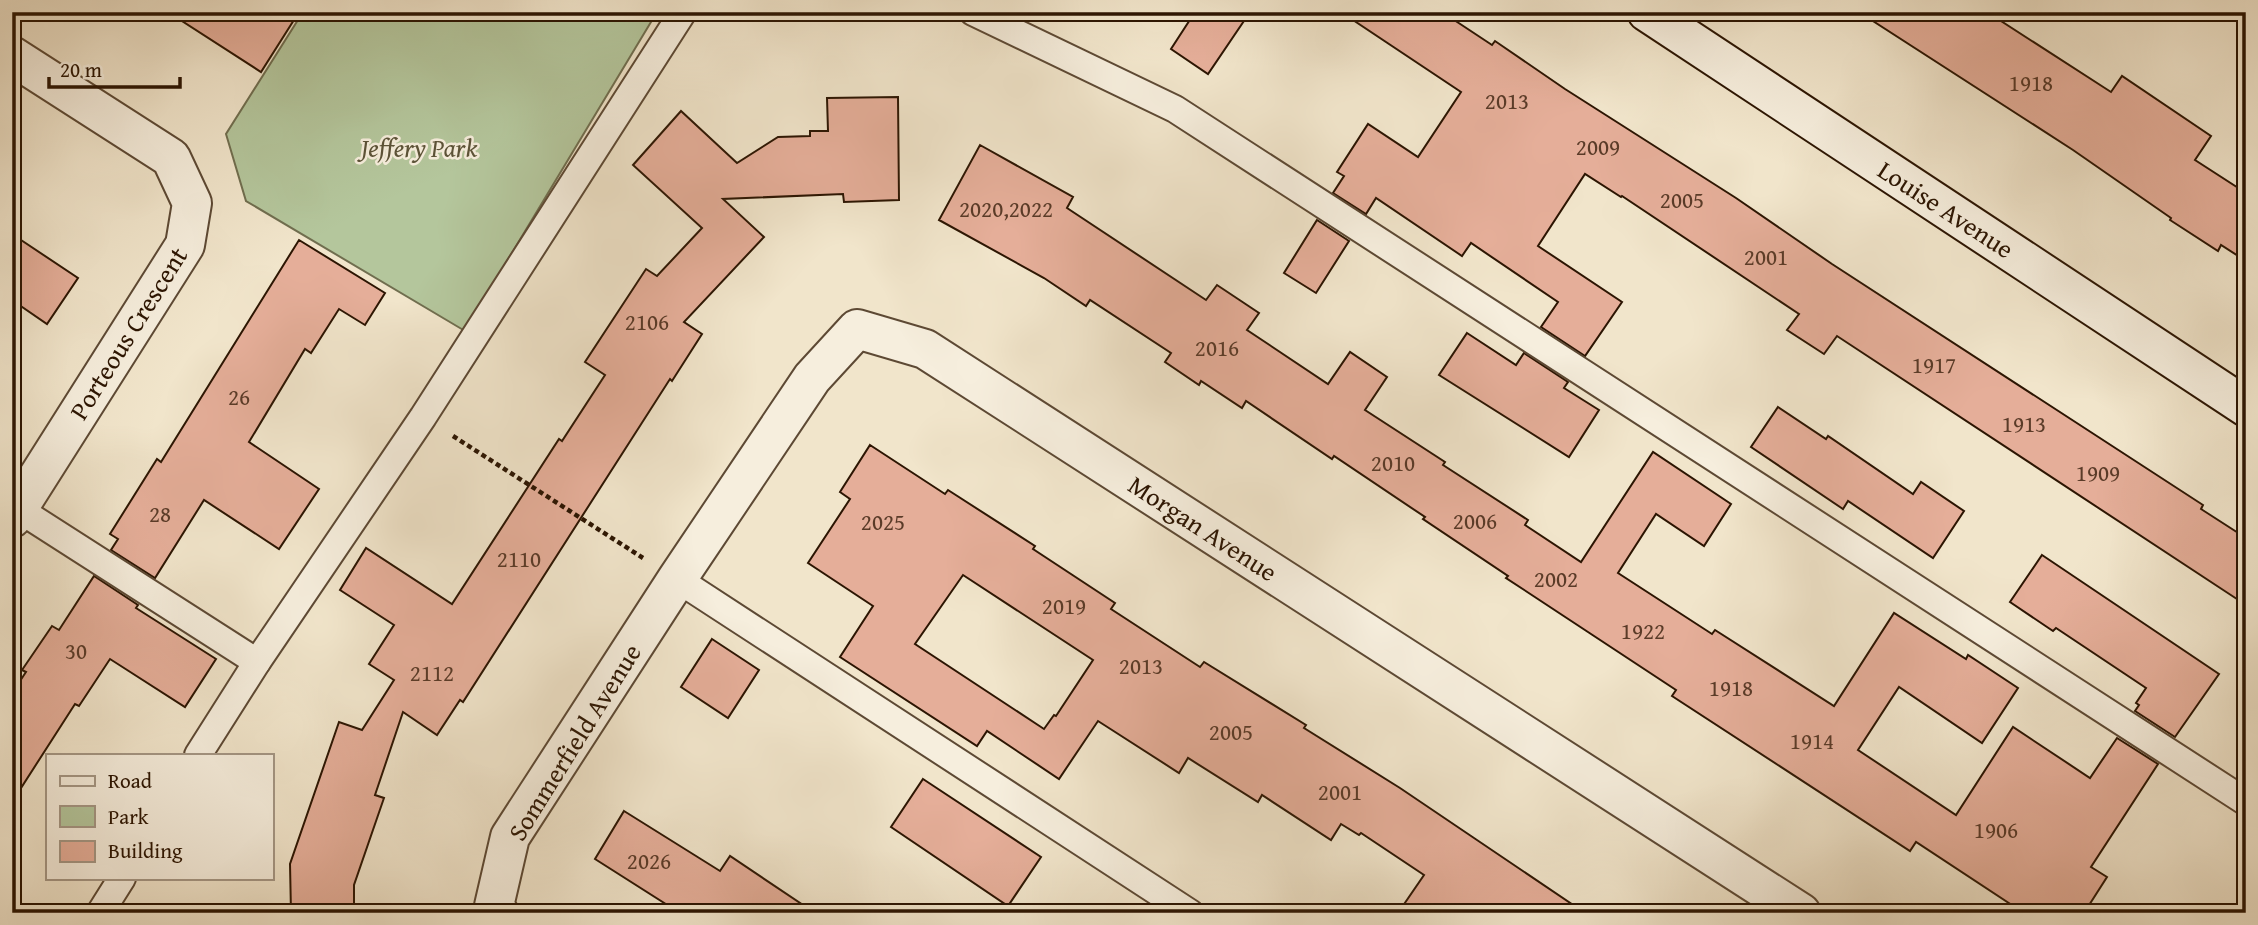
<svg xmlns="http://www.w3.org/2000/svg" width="2258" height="925" font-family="'Gentium Book Plus',serif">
	<rect width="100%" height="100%" fill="#f1e5cb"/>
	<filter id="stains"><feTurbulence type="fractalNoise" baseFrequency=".00286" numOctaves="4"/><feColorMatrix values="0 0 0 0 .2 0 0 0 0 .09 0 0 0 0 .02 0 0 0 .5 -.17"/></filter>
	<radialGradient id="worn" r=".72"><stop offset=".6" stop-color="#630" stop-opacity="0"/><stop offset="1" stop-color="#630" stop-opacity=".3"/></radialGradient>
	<path fill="#b4c69c" stroke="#706e4f" stroke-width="2" d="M303,12H657L465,331L246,201L226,134Z"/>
	<g fill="#e5ae99" stroke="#2c1502" stroke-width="2" fill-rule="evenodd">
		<path d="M168,12H299L261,72Z"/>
		<path d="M1195,12H1250L1208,74L1171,49Z"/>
		<path d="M1341,12H1442L1492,45L1495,41L1565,89L1736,198L1832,264L2203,505L2201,509L2246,538V605L1837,336L1824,354L1787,330L1799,314L1622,196L1621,197L1585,174L1538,246L1622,302L1585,356L1541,327L1558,302L1471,243L1462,256L1376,198L1366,214L1333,193L1344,176L1337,172L1368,124L1418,157L1461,92Z"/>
		<path d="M1859,12H1987L2111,92L2122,76L2211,136L2195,160L2246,193V261L2221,245L2218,251L2170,220L2171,218L2073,150Z"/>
		<path d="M898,97L899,200L844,202L843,194L723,199L764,237L684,322L702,334L672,381L670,379L463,702L460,700L437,735L403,712L375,795L384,798L354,885V913H291L290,864L339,722L362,730L394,680L369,664L394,625L340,590L366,548L452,604L559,439L562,441L605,375L585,362L646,269L657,276L702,228L633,165L681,111L737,163L778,137L810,136V131H828L827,98Z"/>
		<path d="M980,145L1073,197L1067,208L1206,300L1217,285L1259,313L1247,330L1328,384L1350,352L1387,377L1365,410L1445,462L1443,465L1528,520L1525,525L1581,562L1653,452L1731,504L1704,546L1656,514L1618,573L1712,634L1715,630L1834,706L1894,613L1966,659L1968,655L2018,688L1982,743L1899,687L1858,750L1956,815L2013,727L2090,778L2117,738L2158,764L2091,867L2107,877L2084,913H2024L1916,842L1910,851L1672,696L1676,690L1506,578L1508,576L1423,519L1425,517L1334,456L1332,459L1246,401L1242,408L1201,381L1199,385L1165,362L1171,353L1090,300L1086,306L1044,278L939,220Z"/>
		<path d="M1317,220L1349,241L1316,293L1284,273Z"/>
		<path d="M12,234L78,278L47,324L12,300Z"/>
		<path d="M299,240L385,293L365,325L339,309L311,353L305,349L249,442L319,489L279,549L204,500L155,578L111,550L118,539L110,534L157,459L161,462Z"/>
		<path d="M1467,333L1516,365L1524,353L1568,382L1564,388L1599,410L1569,457L1439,375Z"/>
		<path d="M1778,407L1826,439L1828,436L1913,494L1921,482L1964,511L1933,558L1848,501L1843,509L1751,447Z"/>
		<path d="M870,445L945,494L948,490L1035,546L1033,549L1115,603L1111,609L1200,667L1204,662L1306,725L1304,728L1400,788L1585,913H1398L1424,875L1361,833L1359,835L1341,824L1331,840L1262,795L1258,802L1188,758L1179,773L1098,721L1059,779L987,731L977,746L840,657L873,606L808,563L850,499L840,492ZM963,575L1093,660L1056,716L1054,715L1044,729L915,644Z"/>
		<path d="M2042,555L2219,674L2175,737L2135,711L2139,705L2136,703L2146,688L2056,628L2053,631L2010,602Z"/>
		<path d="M94,576L138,605L136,608L216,659L185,707L110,659L79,706L75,704L12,802V693L26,672L22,670L52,626L59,630Z"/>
		<path d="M712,639L759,670L728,718L681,687Z"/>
		<path d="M923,779L1041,857L1008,906L891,827Z"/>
		<path d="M624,811L720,871L730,856L815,913H680L595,859Z"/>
	</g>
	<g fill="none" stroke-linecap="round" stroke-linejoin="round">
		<g stroke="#5d4934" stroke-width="30">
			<g id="lane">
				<path d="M973,12L1175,109L2246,802"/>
				<path d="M12,505L257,662"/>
				<path d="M677,579L1190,913"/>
				<path d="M198,755L257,662L423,417L683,12"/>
				<path d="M100,913L122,878"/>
			</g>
		</g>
		<g stroke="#5d4934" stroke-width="42">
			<g id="street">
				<path d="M12,56L171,158L192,203L185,245L12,518"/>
				<path d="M499,913L494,906L510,837L677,579L812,378L857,329L925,349L1801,913"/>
			</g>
		</g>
		<g stroke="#2c1502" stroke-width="42">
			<path id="secondary" d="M1647,12L2246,407"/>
		</g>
		<path stroke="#2c1502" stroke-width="4.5" stroke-dasharray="5 3.5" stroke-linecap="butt" d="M453,436L643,558"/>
		<use href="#lane" stroke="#f6eedd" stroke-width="26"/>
		<use href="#street" stroke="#f6eedd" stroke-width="38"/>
		<use href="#secondary" stroke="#f6eedd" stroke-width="38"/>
	</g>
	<g text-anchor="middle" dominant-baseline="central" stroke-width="5" stroke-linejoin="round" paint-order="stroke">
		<g font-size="23" fill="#5a3b28">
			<text x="2031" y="82">1918</text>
			<text x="1507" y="100">2013</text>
			<text x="1598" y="146">2009</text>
			<text x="1682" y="199">2005</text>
			<text x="1006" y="208">2020,2022</text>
			<text x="1766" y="256">2001</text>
			<text x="647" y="321">2106</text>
			<text x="1217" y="347">2016</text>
			<text x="1934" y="364">1917</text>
			<text x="239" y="396">26</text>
			<text x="2024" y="423">1913</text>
			<text x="1393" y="462">2010</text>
			<text x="2098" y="472">1909</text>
			<text x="160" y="513">28</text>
			<text x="1475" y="520">2006</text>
			<text x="883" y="521">2025</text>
			<text x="519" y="558">2110</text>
			<text x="1556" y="578">2002</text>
			<text x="1064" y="605">2019</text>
			<text x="1643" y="630">1922</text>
			<text x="76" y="650">30</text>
			<text x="1141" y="665">2013</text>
			<text x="432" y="672">2112</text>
			<text x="1731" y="687">1918</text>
			<text x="1231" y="731">2005</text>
			<text x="1812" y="740">1914</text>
			<text x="1340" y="791">2001</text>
			<text x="1996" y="829">1906</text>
			<text x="649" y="860">2026</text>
		</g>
		<g font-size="26" font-style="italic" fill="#5c5338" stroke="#f6eedd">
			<text x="419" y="147">Jeffery Park</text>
		</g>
		<g font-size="26" fill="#2c1502" stroke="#f6eedd">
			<text transform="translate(1946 209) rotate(33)">Louise Avenue</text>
			<text transform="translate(128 333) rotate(-58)">Porteous Crescent</text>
			<text transform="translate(1203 528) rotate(33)">Morgan Avenue</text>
			<text transform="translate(574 742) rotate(-58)">Sommerfield Avenue</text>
		</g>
	</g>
	<rect width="2258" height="925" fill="none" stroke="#f1e5cb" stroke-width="42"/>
	<rect x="14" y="14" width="2230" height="897" fill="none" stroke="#2c1502" stroke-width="3.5"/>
	<rect x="21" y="21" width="2216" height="883" fill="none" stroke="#2c1502" stroke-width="2"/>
	<rect x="46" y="754" width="228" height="126" fill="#f6eedd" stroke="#a59785" stroke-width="2"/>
	<rect x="60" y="776" width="35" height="10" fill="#f6eedd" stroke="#a59785" stroke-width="2"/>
	<text x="108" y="788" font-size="21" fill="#2c1502">Road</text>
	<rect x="60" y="806" width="35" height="21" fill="#b4c69c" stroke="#a59785" stroke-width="2"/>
	<text x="108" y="824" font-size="21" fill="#2c1502">Park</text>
	<rect x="60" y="841" width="35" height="21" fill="#e5ae99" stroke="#a59785" stroke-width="2"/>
	<text x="108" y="858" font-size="21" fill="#2c1502">Building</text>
	<path d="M49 77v10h131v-10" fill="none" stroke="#2c1502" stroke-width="3.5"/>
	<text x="60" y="77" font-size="21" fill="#2c1502" stroke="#f6eedd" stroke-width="5" paint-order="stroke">20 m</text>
	<rect width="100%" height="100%" filter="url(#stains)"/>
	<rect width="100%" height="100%" fill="url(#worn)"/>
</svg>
